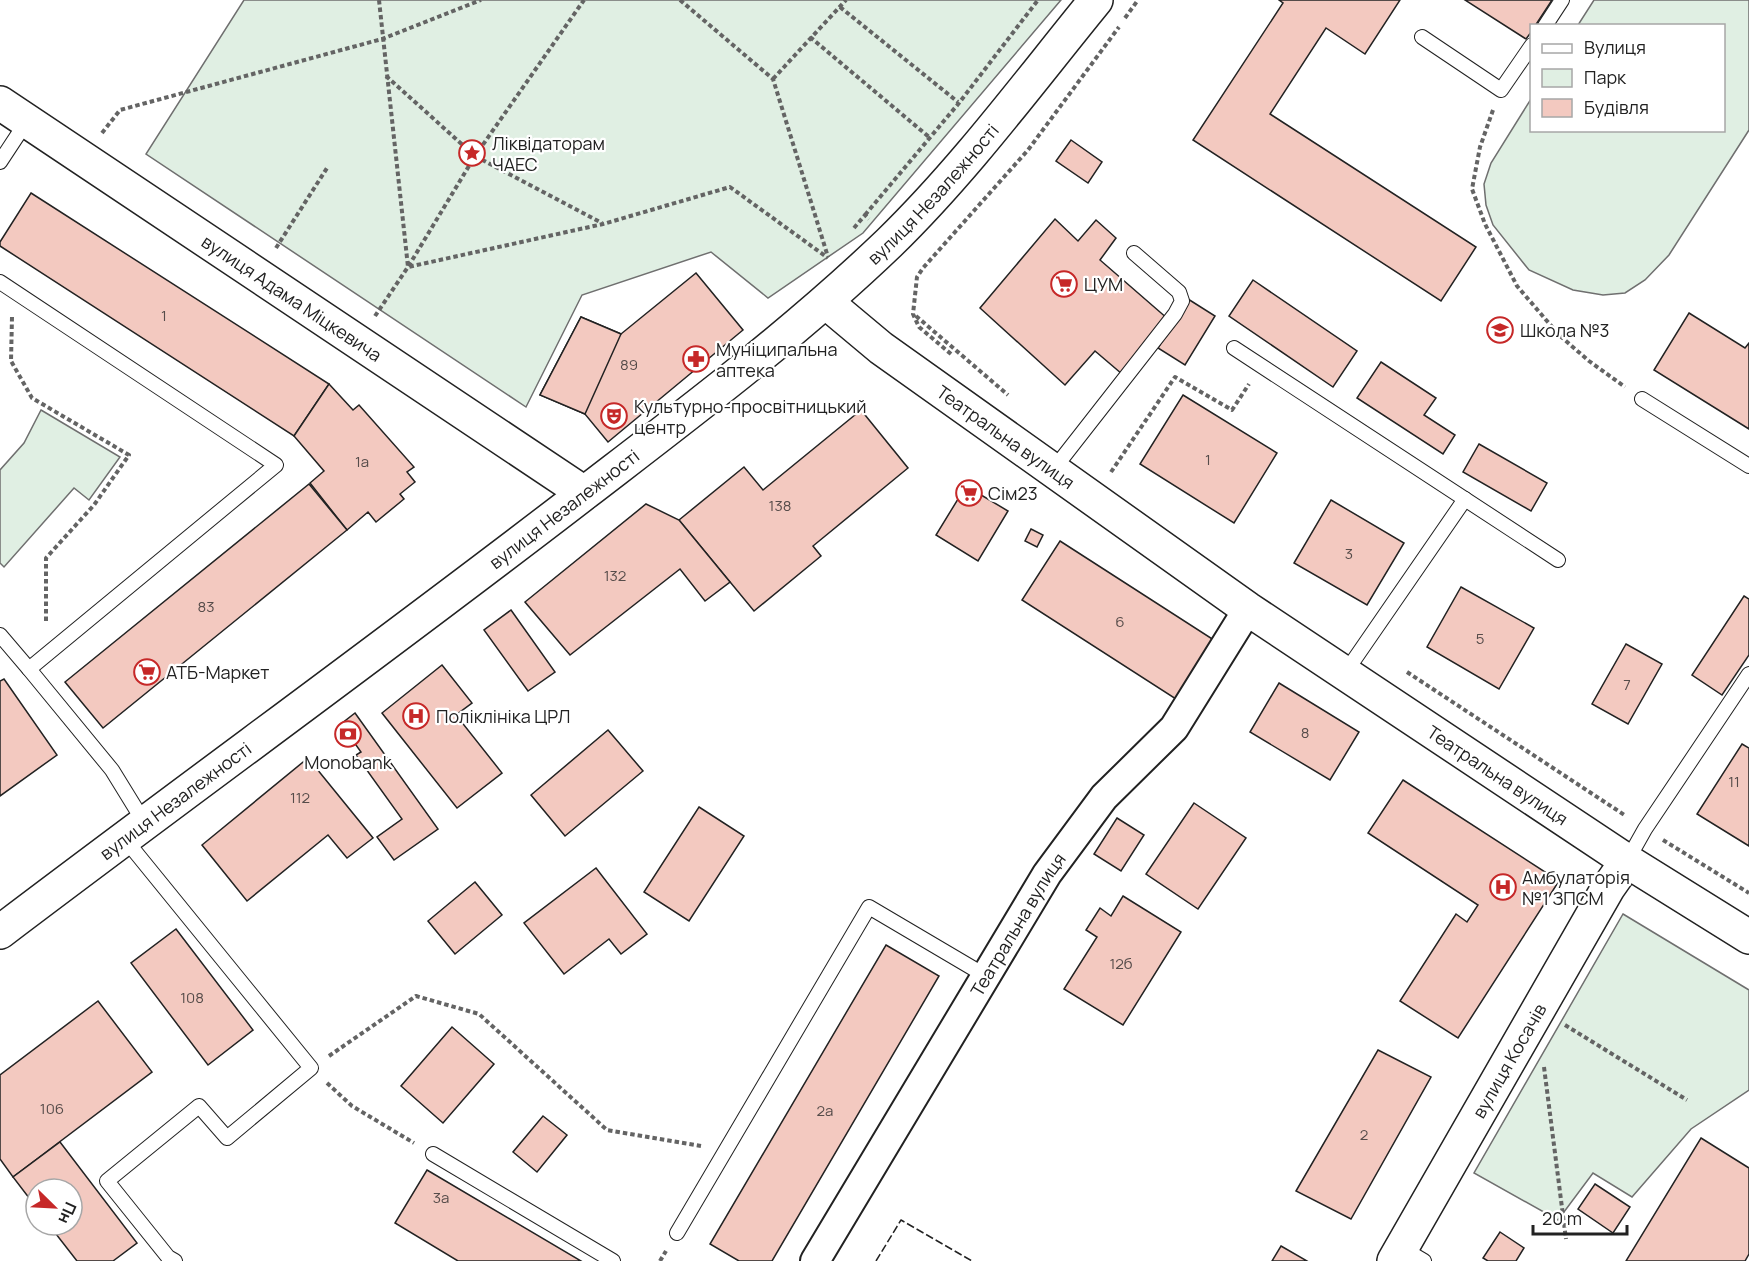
<svg xmlns="http://www.w3.org/2000/svg" width="1749" height="1261" font-family="Manrope,sans-serif">
	<rect width="100%" height="100%" fill="#fff"/>
	<g fill="#e0efe3" stroke="#6f6f6f" stroke-width="1.5">
		<path d="M244,0H1061L863,233L768,298L711,252L582,295L526,407L146,154Z"/>
		<path d="M1594,0H1749V130L1669,255L1645,280L1625,293L1603,295L1573,290L1529,270L1493,225L1486,205L1484,184L1491,163L1531,99L1532,130H1724V26L1578,25Z"/>
		<path d="M41,410L120,457L89,500L74,488L4,567L0,563V470L24,443Z"/>
		<path d="M1623,914L1749,990V1090L1691,1129L1632,1197L1593,1173L1558,1220L1474,1173Z"/>
	</g>
	<g fill="#f3c9c0" stroke="#222" stroke-width="1.5">
		<path d="M1279,0H1400L1365,54L1326,28L1270,114L1476,247L1441,301L1193,140L1283,3Z"/>
		<path d="M1465,0H1552L1535,26H1532V31L1526,39Z"/>
		<path d="M1071,140L1102,162L1088,183L1056,161Z"/>
		<path d="M31,193L329,384L294,436L0,246V242Z"/>
		<path d="M1055,219L1078,241L1096,220L1116,238L1100,260L1168,319L1122,374L1095,351L1065,385L980,308Z"/>
		<path d="M696,273L743,330L608,442L585,414L540,395L581,317L621,334Z"/>
		<path d="M1253,280L1357,351L1333,387L1229,316Z"/>
		<path d="M1188,299L1215,316L1185,365L1158,348Z"/>
		<path d="M1689,313L1745,348L1749,343V429L1654,370Z"/>
		<path d="M581,317L621,334L585,414L540,395Z"/>
		<path d="M1381,362L1436,398L1424,415L1455,435L1443,454L1357,398Z"/>
		<path d="M329,384L353,410L359,405L414,467L407,472L415,482L400,494L404,499L376,522L368,512L347,530L310,483L324,471L294,436Z"/>
		<path d="M1183,395L1277,453L1234,523L1140,464Z"/>
		<path d="M861,410L908,468L813,546L821,556L754,611L679,520L744,467L763,490Z"/>
		<path d="M1479,444L1547,483L1531,511L1463,472Z"/>
		<path d="M309,484L347,530L103,728L65,682Z"/>
		<path d="M966,486L1008,511L978,561L936,535Z"/>
		<path d="M1331,500L1404,543L1367,605L1294,563Z"/>
		<path d="M646,504L679,520L730,582L705,601L680,569L570,655L525,602Z"/>
		<path d="M1031,529L1043,535L1037,547L1025,541Z"/>
		<path d="M1060,541L1217,642L1179,701L1022,600Z"/>
		<path d="M1461,587L1534,628L1499,689L1427,647Z"/>
		<path d="M1744,596L1749,599V655L1722,695L1692,675Z"/>
		<path d="M511,610L555,672L528,691L484,630Z"/>
		<path d="M1626,644L1662,664L1628,724L1592,704Z"/>
		<path d="M442,665L472,703L456,715L502,773L457,808L382,713Z"/>
		<path d="M4,679L57,755L0,796V681Z"/>
		<path d="M1279,683L1359,732L1330,780L1250,732Z"/>
		<path d="M355,713L438,829L394,860L377,837L402,819L356,755L361,752L341,724Z"/>
		<path d="M608,730L643,771L565,836L531,795Z"/>
		<path d="M1742,744L1749,748V846L1697,814Z"/>
		<path d="M308,758L373,838L347,858L328,835L247,901L202,845Z"/>
		<path d="M1403,780L1559,881L1458,1038L1400,1001L1456,914L1467,922L1478,905L1368,833Z"/>
		<path d="M1194,803L1246,838L1198,909L1146,874Z"/>
		<path d="M699,807L744,836L689,921L644,892Z"/>
		<path d="M1117,818L1144,835L1121,871L1094,854Z"/>
		<path d="M596,868L647,934L621,954L609,939L564,974L524,923Z"/>
		<path d="M475,882L502,915L455,954L428,921Z"/>
		<path d="M1123,896L1181,932L1123,1025L1064,989L1097,937L1086,930L1100,908L1111,916Z"/>
		<path d="M176,929L253,1030L208,1065L131,963Z"/>
		<path d="M886,945L939,976L772,1261H739L710,1244Z"/>
		<path d="M98,1001L152,1072L13,1177L0,1159V1075Z"/>
		<path d="M452,1027L494,1064L443,1123L401,1086Z"/>
		<path d="M1378,1050L1431,1077L1351,1219L1296,1191Z"/>
		<path d="M543,1116L567,1135L537,1172L513,1152Z"/>
		<path d="M1701,1138L1749,1168V1254L1745,1261H1626Z"/>
		<path d="M60,1142L137,1243L113,1261H77L49,1225H72V1189H36V1207L13,1177Z"/>
		<path d="M427,1170L581,1261H458L395,1223Z"/>
		<path d="M1595,1184L1630,1207L1613,1233L1578,1209Z"/>
		<path d="M1500,1232L1524,1248L1516,1261H1488L1483,1258Z"/>
		<path d="M1281,1246L1307,1261H1272Z"/>
	</g>
	<g fill="none" stroke-linecap="round" stroke-linejoin="round">
		<g stroke="#222" stroke-width="16">
			<g id="service">
				<path d="M1545,26L1562,0"/>
				<path d="M1422,37L1501,90L1532,45"/>
				<path d="M0,162L27,121"/>
				<path d="M0,282L276,465L29,669L112,770L144,822"/>
				<path d="M1234,348L1558,560"/>
				<path d="M1642,399L1749,466"/>
				<path d="M1053,470L1175,314L1182,301L1179,292L1134,253"/>
				<path d="M0,635L29,669"/>
				<path d="M1345,673L1465,499"/>
				<path d="M124,838L311,1068L227,1138L199,1106L107,1181L168,1257L175,1261"/>
				<path d="M1627,861L1645,829L1749,674"/>
				<path d="M433,1154L613,1261"/>
				<path d="M677,1233L869,907L986,976"/>
				<path d="M1402,1248L1424,1261"/>
			</g>
		</g>
		<g stroke="#222" stroke-width="32">
			<g id="minor">
				<path id="s1" d="M815,1261L1047,874L1104,797L1174,728L1248,609"/>
			</g>
		</g>
		<g stroke="#222" stroke-width="36">
			<g id="tertiary">
				<path id="s2" d="M0,103L584,493"/>
				<path id="s3" d="M826,302L881,348L1248,609L1627,861L1749,937"/>
				<path id="s4" d="M1394,1261L1608,888L1627,861"/>
			</g>
		</g>
		<g stroke="#222" stroke-width="36">
			<g id="secondary">
				<path id="s5" d="M0,932C195,784 393,641 586,492C690,412 794,334 889,243C965,169 1029,82 1096,0"/>
			</g>
		</g>
		<g stroke="#646464" stroke-width="4" stroke-dasharray="4.5 3" stroke-linecap="butt">
			<path d="M379,0L408,267L603,224L730,187L828,258"/>
			<path d="M680,0L773,79L828,257"/>
			<path d="M840,7L958,102"/>
			<path d="M1125,18L1138,0"/>
			<path d="M810,37L929,137"/>
			<path d="M386,76L475,156L602,223"/>
			<path d="M773,79L846,0"/>
			<path d="M1493,110L1480,147L1472,189L1485,224L1517,286L1559,335L1589,361L1625,387"/>
			<path d="M102,133L120,110L382,39L481,0"/>
			<path d="M865,215L959,103L1038,0"/>
			<path d="M854,228L865,215L869,219"/>
			<path d="M276,248L327,168"/>
			<path d="M375,316L408,267L475,156L584,0"/>
			<path d="M916,316L1008,395"/>
			<path d="M12,317L11,361L32,398L129,455L94,505L46,558V624"/>
			<path d="M951,354L919,327L913,314L917,277L923,268L1028,150L1119,27"/>
			<path d="M1111,472L1175,377L1232,410L1249,384"/>
			<path d="M1407,672L1626,816"/>
			<path d="M1663,840L1749,893"/>
			<path d="M1565,1025L1687,1100"/>
			<path d="M329,1056L416,996L479,1014L607,1130L701,1146"/>
			<path d="M1544,1067L1566,1239"/>
			<path d="M327,1083L352,1106L414,1143"/>
			<path d="M660,1261L666,1251"/>
		</g>
		<use href="#service" stroke="#fff" stroke-width="14"/>
		<use href="#minor" stroke="#fff" stroke-width="28"/>
		<use href="#tertiary" stroke="#fff" stroke-width="33"/>
		<use href="#secondary" stroke="#fff" stroke-width="33"/>
		<path stroke="#222" stroke-width="1.5" stroke-dasharray="8 3" stroke-linecap="butt" d="M876,1261L901,1220L972,1261"/>
	</g>
	<defs>
		<g id="sight-ring" transform="scale(1.35)"><circle r="9.5" fill="#fff" stroke="#c62828" stroke-width="1.5"/><path d="M0-6L1.8-2.2L6-1.7L2.9 1.2L3.7 5.4L0 3.3L-3.7 5.4L-2.9 1.2L-6-1.7L-1.8-2.2Z" fill="#c62828"/></g>
		<g id="supermarket-ring" transform="scale(1.35)"><circle r="9.5" fill="#fff" stroke="#c62828" stroke-width="1.5"/><path d="M-6-5.5h2.5l.6 2H6L4.5 2H-2.5L-4.4-4H-6ZM-1.5 3.2a1.3 1.3 0 1 0 .1 0ZM3 3.2a1.3 1.3 0 1 0 .1 0Z" fill="#c62828"/></g>
		<g id="school-ring" transform="scale(1.35)"><circle r="9.5" fill="#fff" stroke="#c62828" stroke-width="1.5"/><path d="M0-5L7-2L0 1L-7-2ZM-4 1L0 2.5L4 1V4Q0 6-4 4Z" fill="#c62828"/></g>
		<g id="pharmacy-ring" transform="scale(1.35)"><circle r="9.5" fill="#fff" stroke="#c62828" stroke-width="1.5"/><path d="M-2-6h4v4h4v4h-4v4h-4v-4h-4v-4h4Z" fill="#c62828"/></g>
		<g id="theatre-ring" transform="scale(1.35)"><circle r="9.5" fill="#fff" stroke="#c62828" stroke-width="1.5"/><path d="M-5-5.5Q0-4 5-5.5V0Q5 5 0 6Q-5 5-5 0ZM-3.3-2.5H-1v1.5H-3.3ZM1-2.5H3.3v1.5H1ZM-2.8 1Q0 5.5 2.8 1Z" fill="#c62828"/></g>
		<g id="hospital-ring" transform="scale(1.35)"><circle r="9.5" fill="#fff" stroke="#c62828" stroke-width="1.5"/><path d="M-5-5h3v3.5h4V-5h3V5h-3V1.5h-4V5h-3Z" fill="#c62828"/></g>
		<g id="bank-ring" transform="scale(1.35)"><circle r="9.5" fill="#fff" stroke="#c62828" stroke-width="1.5"/><path d="M-6-4H6V4H-6ZM0-2.3a2.3 2.3 0 1 0 0 4.6a2.3 2.3 0 1 0 0-4.6Z" fill="#c62828"/></g>
	</defs>
	<g fill-rule="evenodd">
		<use href="#sight-ring" x="472" y="153"/>
		<use href="#supermarket-ring" x="1064" y="284"/>
		<use href="#school-ring" x="1500" y="330"/>
		<use href="#pharmacy-ring" x="696" y="359"/>
		<use href="#theatre-ring" x="614" y="416"/>
		<use href="#supermarket-ring" x="969" y="493"/>
		<use href="#supermarket-ring" x="147" y="672"/>
		<use href="#hospital-ring" x="416" y="716"/>
		<use href="#bank-ring" x="348" y="734"/>
		<use href="#hospital-ring" x="1503" y="887"/>
	</g>
	<g text-anchor="middle" dominant-baseline="central" stroke-width="4.5" stroke-linejoin="round" paint-order="stroke">
		<g font-size="15" fill="#564c4a">
			<text x="164" y="315">1</text>
			<text x="629" y="364">89</text>
			<text x="1208" y="459">1</text>
			<text x="362" y="461">1а</text>
			<text x="780" y="505">138</text>
			<text x="1349" y="553">3</text>
			<text x="615" y="575">132</text>
			<text x="206" y="606">83</text>
			<text x="1120" y="621">6</text>
			<text x="1480" y="638">5</text>
			<text x="1627" y="684">7</text>
			<text x="1305" y="732">8</text>
			<text x="1734" y="781">11</text>
			<text x="300" y="797">112</text>
			<text x="1121" y="963">12б</text>
			<text x="192" y="997">108</text>
			<text x="52" y="1108">106</text>
			<text x="825" y="1110">2а</text>
			<text x="1364" y="1134">2</text>
			<text x="441" y="1197">3а</text>
		</g>
		<g font-size="18" fill="#222" stroke="#fff" text-anchor="start">
			<text x="492" y="143">Ліквідаторам<tspan x="492" dy="21">ЧАЕС</tspan></text>
			<text x="1084" y="284">ЦУМ</text>
			<text x="1520" y="330">Школа №3</text>
			<text x="716" y="349">Муніципальна<tspan x="716" dy="21">аптека</tspan></text>
			<text x="634" y="406">Культурно-просвітницький<tspan x="634" dy="21">центр</tspan></text>
			<text x="988" y="493">Сім23</text>
			<text x="166" y="672">АТБ-Маркет</text>
			<text x="436" y="716">Поліклініка ЦРЛ</text>
			<text x="348" y="762" text-anchor="middle">Monobank</text>
			<text x="1522" y="877">Амбулаторія<tspan x="1522" dy="21">№1 ЗПСМ</tspan></text>
		</g>
		<g font-size="18" fill="#222" stroke="#fff">
			<text stroke="none"><textPath href="#s5" startOffset="1191">вулиця Незалежності</textPath></text>
			<text stroke="none"><textPath href="#s2" startOffset="351">вулиця Адама Міцкевича</textPath></text>
			<text stroke="none"><textPath href="#s3" startOffset="225">Театральна вулиця</textPath></text>
			<text stroke="none"><textPath href="#s5" startOffset="705">вулиця Незалежності</textPath></text>
			<text stroke="none"><textPath href="#s3" startOffset="822">Театральна вулиця</textPath></text>
			<text stroke="none"><textPath href="#s5" startOffset="219">вулиця Незалежності</textPath></text>
			<text stroke="none"><textPath href="#s1" startOffset="393">Театральна вулиця</textPath></text>
			<text stroke="none"><textPath href="#s4" startOffset="231">вулиця Косачів</textPath></text>
		</g>
	</g>
	<rect x="1530" y="24" width="195" height="108" fill="#ffffff" stroke="#a7a7a7" stroke-width="1.5"/>
	<rect x="1542" y="44" width="30" height="9" fill="#ffffff" stroke="#a7a7a7" stroke-width="1.5"/>
	<text x="1584" y="54" font-size="18" fill="#222222">Вулиця</text>
	<rect x="1542" y="69" width="30" height="18" fill="#e0efe3" stroke="#a7a7a7" stroke-width="1.5"/>
	<text x="1584" y="84" font-size="18" fill="#222222">Парк</text>
	<rect x="1542" y="99" width="30" height="18" fill="#f3c9c0" stroke="#a7a7a7" stroke-width="1.5"/>
	<text x="1584" y="114" font-size="18" fill="#222222">Будівля</text>
	<g transform="translate(54 1207) rotate(114)"><circle r="28" fill="#ffffff" stroke="#a7a7a7" stroke-width="1.5"/>
	<path d="M0-4.5L10 22L0 15L-10 22Z" fill="#c62828"/>
	<text y="-9" font-size="16" font-weight="bold" text-anchor="middle" fill="#222222">Пн</text>
	</g>
	<path d="M1533 1225v9h94v-9" fill="none" stroke="#222222" stroke-width="3"/>
	<text x="1542" y="1225" font-size="18" fill="#222222" stroke="#ffffff" stroke-width="4.5" paint-order="stroke">20 m</text>
</svg>
